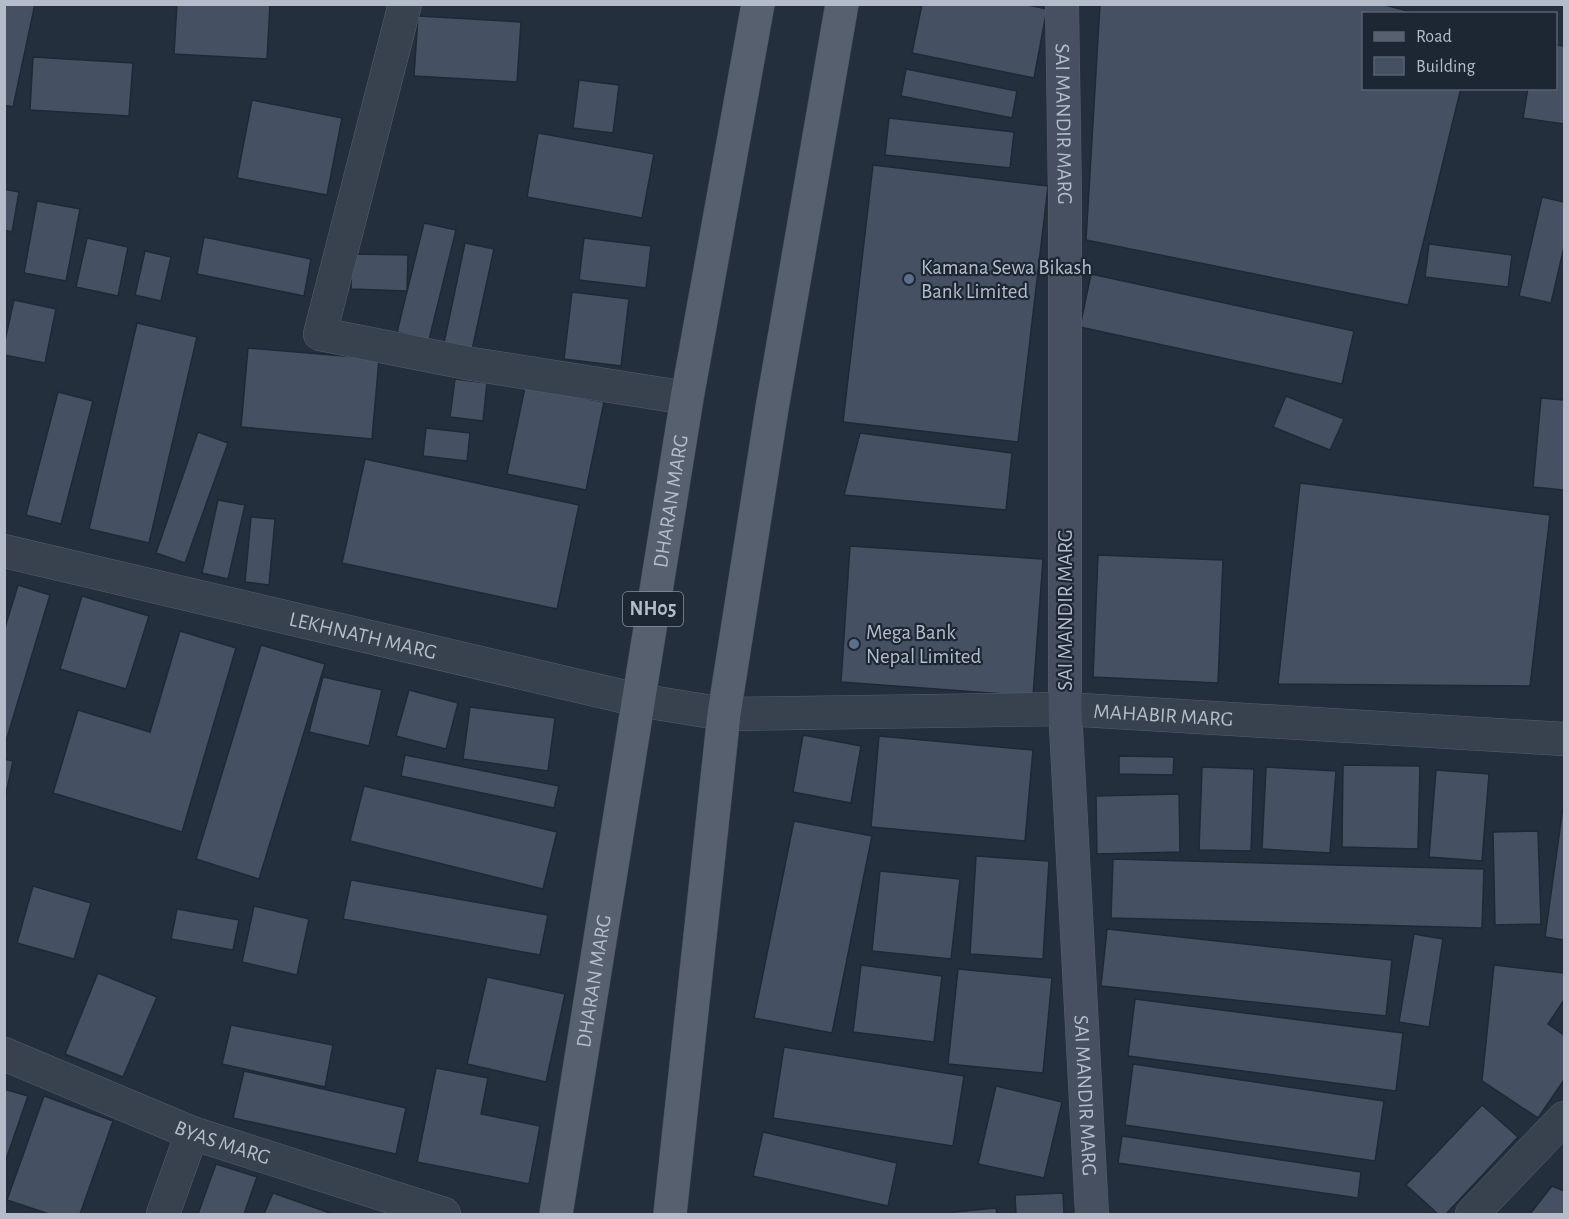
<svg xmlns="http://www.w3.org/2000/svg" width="1569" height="1219" font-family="'Alegreya Sans',sans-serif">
	<rect width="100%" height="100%" fill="#242f3e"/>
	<g fill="#455162" stroke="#1f2835" stroke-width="1.5">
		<path d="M4,4H35L13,107L4,105Z"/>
		<path d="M177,4H270L267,59L174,54Z"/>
		<path d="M922,4H1023L1047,9L1034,78L912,53Z"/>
		<path d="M1100,4H1381L1419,14H1364V88H1461L1408,305L1086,240Z"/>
		<path d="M418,16L521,22L517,82L414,76Z"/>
		<path d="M1556,45L1564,46V124L1523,118L1528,88H1556Z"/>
		<path d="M33,57L133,63L129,116L30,110Z"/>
		<path d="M906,69L1017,91L1012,118L901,96Z"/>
		<path d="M579,80L619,85L613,133L573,128Z"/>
		<path d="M252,100L342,118L327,195L237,178Z"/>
		<path d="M889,118L1014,132L1010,168L885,155Z"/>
		<path d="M538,133L654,154L642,218L527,197Z"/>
		<path d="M873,165L1048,186L1018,442L843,422Z"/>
		<path d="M4,189L19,192L12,232L4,230Z"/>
		<path d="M1542,197L1564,202V247L1551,303L1519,296Z"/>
		<path d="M37,201L80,209L66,281L24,273Z"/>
		<path d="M424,223L456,230L429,340L397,332Z"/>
		<path d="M204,237L311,259L304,296L197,274Z"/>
		<path d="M87,238L128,247L118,296L76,287Z"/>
		<path d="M584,238L651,246L646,288L579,280Z"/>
		<path d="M465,243L494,249L472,350L444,343Z"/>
		<path d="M1429,244L1512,255L1508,287L1425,277Z"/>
		<path d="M145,251L171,257L161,301L135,295Z"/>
		<path d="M352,254L408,255L407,291L351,289Z"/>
		<path d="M1091,274L1354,331L1342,384L1080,327Z"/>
		<path d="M572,292L629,299L621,366L564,359Z"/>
		<path d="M14,300L56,309L45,363L4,355V345Z"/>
		<path d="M137,323L197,337L149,543L89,529Z"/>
		<path d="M248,348L379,359L372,439L241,427Z"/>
		<path d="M455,379L487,383L483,421L450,417Z"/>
		<path d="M525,387L604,402L586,490L507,474Z"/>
		<path d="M58,392L93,401L61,524L26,515Z"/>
		<path d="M1286,396L1344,419L1330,450L1273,427Z"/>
		<path d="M1541,398L1564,400V490L1533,487Z"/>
		<path d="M426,428L470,433L467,461L423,456Z"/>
		<path d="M198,432L228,443L185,563L156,553Z"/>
		<path d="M860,433L1012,453L1006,510L844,495Z"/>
		<path d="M365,459L579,505L557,609L342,563Z"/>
		<path d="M1300,483L1550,515L1530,686L1278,684Z"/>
		<path d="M218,500L245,505L228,579L202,573Z"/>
		<path d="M251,517L275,519L269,585L245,582Z"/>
		<path d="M850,546L1043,559L1033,696L841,682Z"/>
		<path d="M1098,555L1223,560L1218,683L1093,677Z"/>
		<path d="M18,585L50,595L6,741H4V631Z"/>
		<path d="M82,596L149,616L126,689L60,669Z"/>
		<path d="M180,631L236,648L182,832L53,793L78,710L150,732Z"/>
		<path d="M261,645L325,664L259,879L196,859Z"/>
		<path d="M323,677L382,690L369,746L309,732Z"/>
		<path d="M409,690L458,703L446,749L396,736Z"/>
		<path d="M470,707L555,718L548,771L463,759Z"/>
		<path d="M803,735L861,746L851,803L793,792Z"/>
		<path d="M879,736L1033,750L1025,841L871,827Z"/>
		<path d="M405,755L559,786L554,808L401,776Z"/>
		<path d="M1119,756L1174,757L1173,775L1119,774Z"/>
		<path d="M4,759L13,761L4,803Z"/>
		<path d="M1343,765L1420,766L1418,849L1342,847Z"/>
		<path d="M1202,767L1254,769L1251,851L1199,850Z"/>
		<path d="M1266,767L1336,771L1330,853L1262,849Z"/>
		<path d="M1436,770L1489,774L1482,861L1429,857Z"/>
		<path d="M364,786L557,832L543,889L350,841Z"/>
		<path d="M1179,794L1180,852L1097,854L1096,796Z"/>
		<path d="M1564,800V940L1545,937Z"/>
		<path d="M794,821L872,836L832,1033L754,1018Z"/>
		<path d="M1538,831L1541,924L1495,925L1493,832Z"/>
		<path d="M976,856L1049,861L1043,959L970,954Z"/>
		<path d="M1113,859L1484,869L1482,928L1111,918Z"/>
		<path d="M880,871L960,879L951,959L872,951Z"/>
		<path d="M351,880L548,915L540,955L343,919Z"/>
		<path d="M33,886L91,903L74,959L17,943Z"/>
		<path d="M254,906L309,919L297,975L242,962Z"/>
		<path d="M177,909L239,920L233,950L171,939Z"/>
		<path d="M1107,929L1392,960L1386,1016L1101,986Z"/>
		<path d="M1414,934L1443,939L1429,1027L1399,1022Z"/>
		<path d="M861,965L942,976L934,1042L853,1032Z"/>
		<path d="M1494,965L1564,973V1000L1548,1024L1564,1035V1080L1538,1118L1482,1081Z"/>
		<path d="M958,969L1052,978L1043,1073L948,1064Z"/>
		<path d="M98,973L157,997L123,1077L65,1054Z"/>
		<path d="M487,977L565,994L546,1082L467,1064Z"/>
		<path d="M1135,999L1403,1033L1396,1091L1128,1056Z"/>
		<path d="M231,1025L333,1045L325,1087L222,1064Z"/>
		<path d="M784,1047L964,1076L953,1146L773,1118Z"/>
		<path d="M1133,1064L1384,1101L1375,1161L1125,1125Z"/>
		<path d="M436,1068L488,1078L481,1114L540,1126L529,1184L417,1162Z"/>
		<path d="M244,1071L406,1108L396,1154L233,1118Z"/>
		<path d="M996,1086L1062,1102L1044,1178L978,1164Z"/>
		<path d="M4,1089L28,1096L4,1165Z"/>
		<path d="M44,1096L113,1121L80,1214H49L7,1200Z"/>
		<path d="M1482,1105L1518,1137L1446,1214H1438L1406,1185Z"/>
		<path d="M763,1132L897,1163L888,1206L753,1176Z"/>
		<path d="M1122,1136L1361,1172L1358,1198L1118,1163Z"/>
		<path d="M216,1164L257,1177L244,1214H198Z"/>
		<path d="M1552,1186L1564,1191V1214H1530Z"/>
		<path d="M273,1193L333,1214H264Z"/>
		<path d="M1063,1193L1064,1214H1016L1015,1195Z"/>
		<path d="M996,1208L997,1214H954V1212Z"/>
	</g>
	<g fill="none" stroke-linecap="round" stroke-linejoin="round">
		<g stroke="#565f6c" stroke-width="34">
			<g id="street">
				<path d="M405,4L320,334L472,364L687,398"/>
				<path id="s1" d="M4,551L638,700L724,714L1065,709L1564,739"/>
				<path id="s2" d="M4,1054L192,1133L444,1214"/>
				<path d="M163,1214L192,1133"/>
				<path d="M1472,1214L1564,1118"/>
			</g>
		</g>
		<g stroke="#565f6c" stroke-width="34">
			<g id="secondary">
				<path id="s3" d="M1062,4L1065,197V709L1092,1214"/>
			</g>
		</g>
		<g stroke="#414a57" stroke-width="34">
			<g id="primary">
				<path id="s4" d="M556,1214L687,398L758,4"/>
				<path d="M670,1214L724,714L772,408L842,4"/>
			</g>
		</g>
		<use href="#street" stroke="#38414e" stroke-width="33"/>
		<use href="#secondary" stroke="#465061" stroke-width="33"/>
		<use href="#primary" stroke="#56606e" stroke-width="33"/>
	</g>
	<g fill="#5c6f8a" stroke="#1d2633" stroke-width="2">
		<circle cx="909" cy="279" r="6"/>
		<circle cx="854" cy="644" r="6"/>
	</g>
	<g text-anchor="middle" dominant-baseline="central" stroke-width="4.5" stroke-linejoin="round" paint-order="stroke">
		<rect fill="#1d2633" stroke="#878f9c" stroke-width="1.5" x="623" y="592" width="60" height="34" rx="4.5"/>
		<g font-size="20" font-weight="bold" fill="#b4bcc9">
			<text x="653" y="609">NH05</text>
		</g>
		<g font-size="21" fill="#b4bcc9" stroke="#1d2633">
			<text stroke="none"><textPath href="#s3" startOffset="120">SAI MANDIR MARG</textPath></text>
			<text stroke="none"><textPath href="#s4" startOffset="722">DHARAN MARG</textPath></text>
			<text transform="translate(1065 610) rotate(-90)">SAI MANDIR MARG</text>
			<text stroke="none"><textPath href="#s1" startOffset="369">LEKHNATH MARG</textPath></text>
			<text stroke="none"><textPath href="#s1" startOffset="1178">MAHABIR MARG</textPath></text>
			<text stroke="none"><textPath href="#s4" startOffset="236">DHARAN MARG</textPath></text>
			<text stroke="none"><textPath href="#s3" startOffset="1092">SAI MANDIR MARG</textPath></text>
			<text stroke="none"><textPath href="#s2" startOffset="236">BYAS MARG</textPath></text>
		</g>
		<g font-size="21" fill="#b4bcc9" stroke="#1d2633" text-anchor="start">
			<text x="921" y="267">Kamana Sewa Bikash<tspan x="921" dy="24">Bank Limited</tspan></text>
			<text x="866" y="632">Mega Bank<tspan x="866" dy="24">Nepal Limited</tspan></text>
		</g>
	</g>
	<rect width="1569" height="1219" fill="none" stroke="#b4bcc9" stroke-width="12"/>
	<rect x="1362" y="12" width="195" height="78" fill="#1d2633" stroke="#59626f" stroke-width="1.5"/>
	<rect x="1374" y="32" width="30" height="9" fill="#56606e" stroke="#59626f" stroke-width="1.5"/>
	<text x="1416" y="42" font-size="18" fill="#b4bcc9">Road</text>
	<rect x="1374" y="57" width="30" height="18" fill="#455162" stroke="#59626f" stroke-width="1.5"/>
	<text x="1416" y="72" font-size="18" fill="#b4bcc9">Building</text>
</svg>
